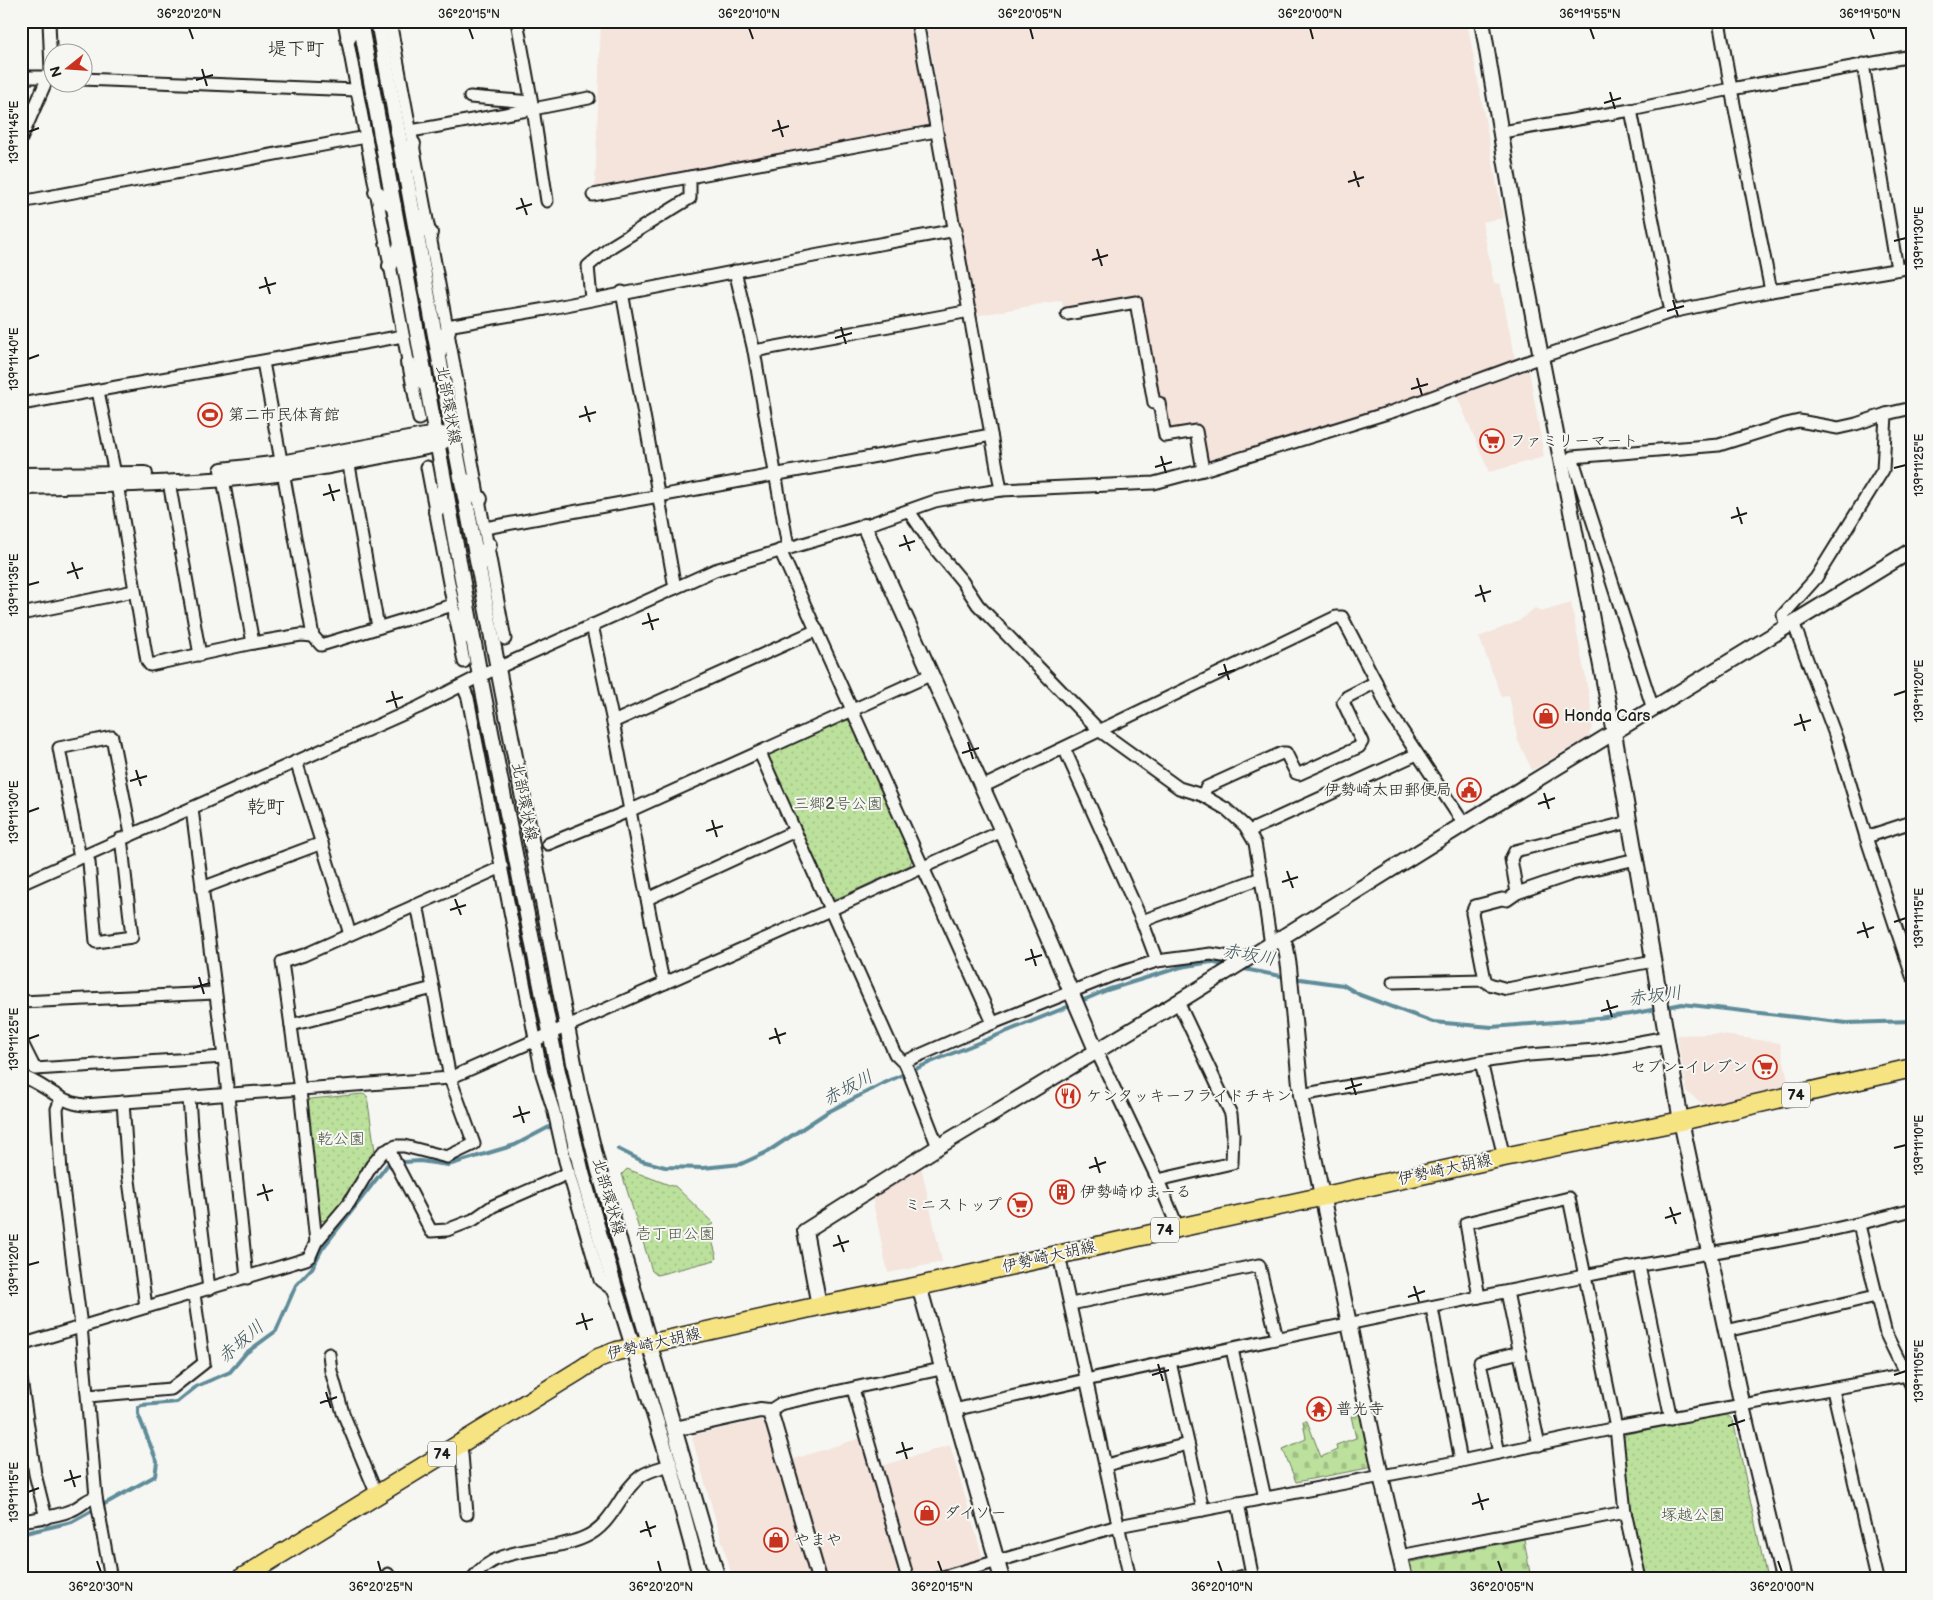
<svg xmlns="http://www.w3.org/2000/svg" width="1933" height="1600" font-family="'Balsamiq Sans','Klee One',sans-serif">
	<defs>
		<pattern id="cemetery-stones" width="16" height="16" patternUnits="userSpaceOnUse" patternTransform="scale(1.25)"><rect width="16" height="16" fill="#bce19c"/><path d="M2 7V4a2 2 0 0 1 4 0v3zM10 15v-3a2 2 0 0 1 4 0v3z" fill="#a1c086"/></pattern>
		<pattern id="park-dots" width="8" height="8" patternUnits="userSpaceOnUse" patternTransform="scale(1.25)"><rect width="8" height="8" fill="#bce19c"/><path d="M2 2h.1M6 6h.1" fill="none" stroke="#a1c086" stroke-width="1.8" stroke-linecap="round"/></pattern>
	</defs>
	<rect width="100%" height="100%" fill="#f6f6f2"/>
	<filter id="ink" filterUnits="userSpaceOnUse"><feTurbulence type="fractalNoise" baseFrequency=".02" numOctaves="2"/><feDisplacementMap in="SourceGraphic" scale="10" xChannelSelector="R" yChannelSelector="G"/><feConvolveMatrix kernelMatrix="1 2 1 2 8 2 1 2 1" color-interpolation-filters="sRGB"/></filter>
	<g filter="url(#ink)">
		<g fill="#f4e4db">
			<path d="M601,21H913L932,127L595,189Z"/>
			<path d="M926,21H1467L1503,218L1482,222L1494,284L1500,283L1515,360L1342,421L1205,461L1198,426L1168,432L1161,398L1157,399L1139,299L1064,312L1062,300L980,315L975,312L939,114L941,108Z"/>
			<path d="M1529,370L1544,457L1489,472L1457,396Z"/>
			<path d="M1571,603L1594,722L1588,737L1532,770L1518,741L1509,695L1502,697L1479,637L1519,621L1535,608L1541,612Z"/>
			<path d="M1716,1034L1780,1043L1789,1085L1705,1105L1687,1092L1677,1035Z"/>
			<path d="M921,1166L942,1262L888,1273L872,1197Z"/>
			<path d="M760,1420L766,1424L778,1464L871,1435L881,1466L950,1445L989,1579H733L692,1438L694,1435Z"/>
		</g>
		<g fill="url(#cemetery-stones)" stroke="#6c7e5c">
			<path d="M1361,1414L1371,1464L1368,1468L1296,1482L1283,1449L1306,1439L1303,1421H1307L1321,1457L1337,1450L1336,1445L1356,1438L1351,1416Z"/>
			<path d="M1524,1539L1531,1579H1412L1409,1564L1411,1562Z"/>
		</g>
		<g fill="url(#park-dots)" stroke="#6c7e5c">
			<path d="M844,719L852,722L912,859L910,865L836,899L829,896L768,759L769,754Z"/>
			<path d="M363,1094L367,1096L375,1151L349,1194L326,1220L319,1221L305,1103L310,1099Z"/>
			<path d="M627,1169L672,1186H675L714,1224L708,1226L717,1258L715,1260L657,1275L652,1271L622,1174Z"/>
			<path d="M1726,1414L1733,1420L1767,1579H1646L1631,1513L1622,1440L1626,1434Z"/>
		</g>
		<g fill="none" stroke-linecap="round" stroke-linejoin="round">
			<g stroke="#5f8c99" stroke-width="4">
				<path d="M1239,968L1286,977"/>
				<path d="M1293,978L1343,985L1360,995L1433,1022L1492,1027L1580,1020L1631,1014L1682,1004L1847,1023L1912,1021"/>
				<path d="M1079,1002L1107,990L1181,967L1211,962L1227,966"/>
				<path d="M618,1149L642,1161L665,1167L703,1168L741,1164L767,1152L826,1113L882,1084L931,1062L1072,1005"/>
				<path d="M21,1534L72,1522L155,1476L157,1462L138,1414V1407L142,1405L177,1402L197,1386L230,1372L246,1353L276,1331L296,1285L312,1268L322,1249L389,1163L420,1161L448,1165L515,1145L551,1126"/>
			</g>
			<g stroke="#1c1c1c" stroke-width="15">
				<g id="minor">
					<path d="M344,21L419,419"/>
					<path d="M390,21L505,639"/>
					<path d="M917,21L1001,490"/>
					<path d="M1719,21L1731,89L1771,291"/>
					<path d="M1863,64L1897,269"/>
					<path d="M21,77H52"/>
					<path d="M82,79L357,90"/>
					<path d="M470,97L531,102"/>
					<path d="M1631,110L1671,312"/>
					<path d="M411,131L533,109L517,21"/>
					<path d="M1502,132L1631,110L1731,89L1912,56"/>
					<path d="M21,139L51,70L49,21"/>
					<path d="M593,195L936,131"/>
					<path d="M547,201L533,109L589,98"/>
					<path d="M21,202L366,137"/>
					<path d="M735,271L754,351L788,547"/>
					<path d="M622,292L675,588"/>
					<path d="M591,299L588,266L612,246L690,198V177"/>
					<path d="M1067,314L1136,302L1154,403H1159L1165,436L1196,431L1203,470"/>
					<path d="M447,326L546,309L819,255L956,230"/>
					<path d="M754,351L970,311"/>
					<path d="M263,362L313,636L321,645L453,605"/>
					<path d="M98,391L117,484L147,661L150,665L253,643L301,635L313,636"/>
					<path d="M21,404L403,336"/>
					<path d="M347,454L378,627"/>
					<path d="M427,467L464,662"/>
					<path d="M223,479L253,643"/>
					<path d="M169,482L200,655"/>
					<path d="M909,511L932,545L962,581L978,605L1100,731L1179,788L1202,795L1226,809L1245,826L1255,843L1261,878L1271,945"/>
					<path d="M485,528L991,435"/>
					<path d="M780,550L993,1023"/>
					<path d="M21,614L134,591"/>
					<path d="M1793,622L1837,740L1866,837L1912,976"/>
					<path d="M592,625L613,722L661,972L665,983"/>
					<path d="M1786,627L1783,615L1816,578L1883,470L1886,414"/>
					<path d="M463,686L468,698L542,1074L554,1112L565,1161L600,1280L616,1292"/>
					<path d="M1653,709L1572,457L1719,445L1786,424L1799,421L1838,428L1856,424L1886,414L1912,408"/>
					<path d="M613,722L817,630"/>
					<path d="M1064,748L1142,921L1157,961"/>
					<path d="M760,753L895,1054L906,1065L938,1147"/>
					<path d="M296,761L350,934"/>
					<path d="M982,787L1336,617H1342L1376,682L1389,711L1464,824"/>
					<path d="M1202,795L1207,787L1282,753H1286L1296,773L1299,774L1359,747L1362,742L1343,702L1347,697L1376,682"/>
					<path d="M192,809L224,1057L247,1278"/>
					<path d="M1249,831L1417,754"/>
					<path d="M1866,837L1912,822"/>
					<path d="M548,844L629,811L930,675"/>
					<path d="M86,855L89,862L96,942L132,937L122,846L120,839"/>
					<path d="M80,858L59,748L112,737L131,834"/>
					<path d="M21,884L419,707L480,676L715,570L864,526L935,501L961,496L1001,490L1154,483L1203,470L1394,411L1541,357L1671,312L1771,291L1912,267"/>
					<path d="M202,888L322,843"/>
					<path d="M1517,893L1511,859L1515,851L1629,822"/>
					<path d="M647,899L795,831"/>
					<path d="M1142,921L1261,878"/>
					<path d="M1485,980L1472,913L1475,906L1502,899L1507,900L1517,893L1572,874L1636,859"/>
					<path d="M1393,982L1485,980L1489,984L1507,989L1653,961"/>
					<path d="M21,1002L215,993"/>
					<path d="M291,1025L433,988"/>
					<path d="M21,1041L35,1069L224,1057"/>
					<path d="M1096,1050L1158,1180L1178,1228"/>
					<path d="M904,1062L993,1023L1113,975L1157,961L1211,954L1247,960"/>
					<path d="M1481,1062L1504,1157"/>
					<path d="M21,1076C44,1083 59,1103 84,1105L450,1078L830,910L1002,831"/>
					<path d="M1301,1095L1481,1062L1529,1055L1596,1050L1667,1037"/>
					<path d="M189,1098L193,1154L209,1289"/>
					<path d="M61,1099L57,1109L61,1172L81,1326L96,1497L111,1579"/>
					<path d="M123,1102L128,1173L146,1307"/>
					<path d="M390,1148L392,1156L431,1231L447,1230L473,1220L493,1206L569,1173"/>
					<path d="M1158,1180L1232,1163L1233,1134L1231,1114L1178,1002"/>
					<path d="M1859,1225L1886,1334L1912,1387"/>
					<path d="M316,1242L300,1090L282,962L304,955L502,867"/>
					<path d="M1059,1255L1130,1579"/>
					<path d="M1639,1266L1671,1419"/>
					<path d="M1507,1292L1539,1445"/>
					<path d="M1479,1297L1466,1223L1569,1198L1616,1428L1625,1512L1640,1579"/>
					<path d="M1071,1304L1259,1265L1277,1338"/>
					<path d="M1432,1308L1461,1461"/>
					<path d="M1726,1331L1876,1296"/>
					<path d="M21,1345L306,1259L310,1256L316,1242L349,1203L372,1165L383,1152L396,1146H404L447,1157L474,1144L450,1078L419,914L415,905"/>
					<path d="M1232,1349L1265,1498"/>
					<path d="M329,1354L331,1371L343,1413L377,1495"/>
					<path d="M1170,1362L1203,1510"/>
					<path d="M21,1379L35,1474L46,1518"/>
					<path d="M853,1389L908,1579"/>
					<path d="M1833,1390L1877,1579"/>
					<path d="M88,1396L171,1389L204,1363L194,1294"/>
					<path d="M954,1410C1163,1361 1373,1318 1584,1276C1693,1254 1805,1240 1912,1210"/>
					<path d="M769,1411L780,1404L941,1369"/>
					<path d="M460,1443L462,1454L467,1514"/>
					<path d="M1499,1453L1480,1362L1520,1352"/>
					<path d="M1106,1465L1188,1444"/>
					<path d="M1238,1503L1253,1579"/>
					<path d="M21,1521C39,1518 56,1517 72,1510C82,1506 86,1499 96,1497"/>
					<path d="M1400,1556L1625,1512"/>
					<path d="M388,1574L391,1579"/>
					<path d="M472,1579C498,1543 549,1554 585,1537C614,1524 619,1492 641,1476C650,1470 660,1468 670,1465"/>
					<path d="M936,1579L1118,1526L1461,1461L1616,1428L1912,1374"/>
					<path d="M1232,1579L1252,1574"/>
				</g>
			</g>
			<g stroke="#1c1c1c" stroke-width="18">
				<g id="tertiary">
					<path d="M360,21L480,676L557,1067L582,1173L616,1292L670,1465L701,1579"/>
					<path d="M378,21L453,435L580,1094L599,1171L718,1579"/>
					<path d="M1482,21L1520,248L1614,733L1681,1121L1742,1406L1783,1579"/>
					<path d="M348,39L355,21"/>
					<path d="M404,170L413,144"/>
					<path d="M376,192L394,206"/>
					<path d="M414,216L430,233"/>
					<path d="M390,266L401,245"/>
					<path d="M439,352L448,331"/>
					<path d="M408,363L427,386"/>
					<path d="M222,470L281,463L435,434H442"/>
					<path d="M21,475L145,474"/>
					<path d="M464,480L480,499"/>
					<path d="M21,487C97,485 174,484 250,477C313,471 375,457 437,445L444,441"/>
					<path d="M436,512L444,487"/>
					<path d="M864,526L1002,831L1096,1050"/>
					<path d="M479,567L489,545"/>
					<path d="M456,617L471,638"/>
					<path d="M1281,938L1286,948L1289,967L1301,1095L1381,1476L1405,1579"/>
					<path d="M919,1286L1002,1579"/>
					<path d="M819,1306L805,1231L938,1147L1178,1002L1464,824L1912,550"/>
					<path d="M675,1429L760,1410L769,1411L773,1421L819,1579"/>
				</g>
			</g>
			<g stroke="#1c1c1c" stroke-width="21">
				<path id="primary" d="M240,1579L580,1370L598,1358L617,1351L819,1306L919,1286L1178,1228L1504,1157L1681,1121L1912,1068"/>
			</g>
			<use href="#minor" stroke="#f6f6f2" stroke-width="11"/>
			<use href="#tertiary" stroke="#f6f6f2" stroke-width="14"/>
			<use href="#primary" stroke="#f6e381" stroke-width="18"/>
		</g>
	</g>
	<path fill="none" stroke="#1c1c1c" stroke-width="2" d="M189,28L193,39M469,28L473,39M749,28L753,39M1030,28L1033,39M1310,28L1313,39M1590,28L1594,39M1870,28L1874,39M202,69L207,86M196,80L213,75M1610,92L1615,109M1604,103L1621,98M778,120L783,137M772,131L789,126M28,132L39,128M1354,171L1359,187M1348,182L1364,177M521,198L527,215M516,209L532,204M1894,241L1906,238M1097,249L1102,266M1092,260L1108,255M265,277L270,294M259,288L276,283M1673,300L1678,316M1667,311L1684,306M841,327L846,344M835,338L852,333M28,359L39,355M1417,378L1422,395M1411,389L1428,384M585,406L590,422M579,417L596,412M1161,456L1166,473M1155,467L1172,462M1894,468L1906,465M329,484L334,501M323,495L340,490M1737,507L1742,524M1731,518L1747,513M904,535L910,551M899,546L915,541M72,562L78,579M67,573L83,568M28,585L39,582M1480,585L1485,602M1475,596L1491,591M648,613L653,630M642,624L659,619M1224,664L1229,680M1218,675L1235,670M392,691L397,708M1894,695L1906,691M386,702L403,697M1800,714L1805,731M1794,725L1811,720M968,742L973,759M962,753L979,748M136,770L141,786M130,781L147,776M1544,793L1549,809M1538,804L1555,798M28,812L39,808M712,820L717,837M706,831L723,826M1287,871L1293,888M1282,882L1298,877M455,899L461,915M450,910L466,905M1863,922L1868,938M1894,922L1906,918M1857,933L1874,927M1031,949L1036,966M1025,960L1042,955M199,977L204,994M193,988L210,983M1607,1000L1612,1017M1601,1011L1618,1006M775,1028L780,1044M28,1039L39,1035M769,1039L786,1033M1351,1078L1356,1095M1345,1089L1362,1084M519,1106L524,1123M513,1117L530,1112M1894,1148L1906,1145M1095,1157L1100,1173M1089,1168L1106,1162M263,1184L268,1201M257,1195L273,1190M1670,1207L1676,1224M1665,1218L1681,1213M838,1235L844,1252M833,1246L849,1241M28,1265L39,1262M1414,1286L1419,1302M1408,1297L1425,1291M582,1313L587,1330M576,1324L593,1319M1158,1364L1163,1381M1152,1375L1169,1370M1894,1375L1906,1371M326,1392L331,1408M320,1403L337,1397M1734,1415L1739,1431M1728,1426L1745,1420M902,1442L907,1459M896,1453L913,1448M70,1470L75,1487M64,1481L81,1476M28,1492L39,1488M1478,1493L1483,1510M1472,1504L1489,1499M646,1521L651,1537M640,1532L656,1526M97,1561L101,1572M378,1561L381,1572M658,1561L661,1572M938,1561L942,1572M1218,1561L1222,1572M1498,1561L1502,1572M1778,1561L1782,1572"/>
	<defs>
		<g id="stadium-ring" transform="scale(1.25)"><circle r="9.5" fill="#f6f6f2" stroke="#c8321e" stroke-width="1.5"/><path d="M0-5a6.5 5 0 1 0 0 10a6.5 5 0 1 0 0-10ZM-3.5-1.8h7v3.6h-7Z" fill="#c8321e"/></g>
		<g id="supermarket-ring" transform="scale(1.25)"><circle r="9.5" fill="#f6f6f2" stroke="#c8321e" stroke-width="1.5"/><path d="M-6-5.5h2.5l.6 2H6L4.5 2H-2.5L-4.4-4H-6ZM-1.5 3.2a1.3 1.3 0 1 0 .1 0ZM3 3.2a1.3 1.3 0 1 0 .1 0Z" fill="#c8321e"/></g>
		<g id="shop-ring" transform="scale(1.25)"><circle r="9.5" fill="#f6f6f2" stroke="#c8321e" stroke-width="1.5"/><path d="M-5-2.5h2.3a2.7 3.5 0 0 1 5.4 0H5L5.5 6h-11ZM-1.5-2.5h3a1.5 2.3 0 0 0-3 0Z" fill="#c8321e"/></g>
		<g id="civic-ring" transform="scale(1.25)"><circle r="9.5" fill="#f6f6f2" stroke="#c8321e" stroke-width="1.5"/><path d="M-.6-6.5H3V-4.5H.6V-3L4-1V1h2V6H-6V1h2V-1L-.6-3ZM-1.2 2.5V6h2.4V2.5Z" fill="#c8321e"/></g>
		<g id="restaurant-ring" transform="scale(1.25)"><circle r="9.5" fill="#f6f6f2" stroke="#c8321e" stroke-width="1.5"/><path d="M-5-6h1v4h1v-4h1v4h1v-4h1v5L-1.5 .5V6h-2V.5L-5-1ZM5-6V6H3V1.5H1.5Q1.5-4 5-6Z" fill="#c8321e"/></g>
		<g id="building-ring" transform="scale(1.25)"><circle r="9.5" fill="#f6f6f2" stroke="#c8321e" stroke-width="1.5"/><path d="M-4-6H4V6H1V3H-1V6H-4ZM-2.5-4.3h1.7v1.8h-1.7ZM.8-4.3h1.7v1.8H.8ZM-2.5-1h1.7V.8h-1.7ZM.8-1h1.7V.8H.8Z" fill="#c8321e"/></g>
		<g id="temple-ring" transform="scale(1.25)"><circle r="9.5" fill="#f6f6f2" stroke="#c8321e" stroke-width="1.5"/><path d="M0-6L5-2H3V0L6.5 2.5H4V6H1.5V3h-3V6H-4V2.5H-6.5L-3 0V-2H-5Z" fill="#c8321e"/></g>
	</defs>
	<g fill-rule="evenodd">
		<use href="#stadium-ring" x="210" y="415"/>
		<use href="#supermarket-ring" x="1492" y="441"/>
		<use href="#shop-ring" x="1546" y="716"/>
		<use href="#civic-ring" x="1469" y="790"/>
		<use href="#supermarket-ring" x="1765" y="1067"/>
		<use href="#restaurant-ring" x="1068" y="1096"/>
		<use href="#building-ring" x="1062" y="1192"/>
		<use href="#supermarket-ring" x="1020" y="1205"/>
		<use href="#temple-ring" x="1319" y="1409"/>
		<use href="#shop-ring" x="927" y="1513"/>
		<use href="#shop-ring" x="776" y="1540"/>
	</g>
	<g text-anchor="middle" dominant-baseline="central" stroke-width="4" stroke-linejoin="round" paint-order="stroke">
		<g fill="#f6f6f2" stroke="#5d5d5c" stroke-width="1">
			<rect x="1782" y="1082.5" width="28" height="25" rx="4"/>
			<rect x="1151" y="1217.5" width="28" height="25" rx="4"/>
			<rect x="428" y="1441.5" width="28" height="25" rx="4"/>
		</g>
		<g font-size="15" font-weight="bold" fill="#1c1c1c">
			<text x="1796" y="1095">74</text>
			<text x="1165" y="1230">74</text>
			<text x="442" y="1454">74</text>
		</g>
		<g font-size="16" fill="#1c1c1c" stroke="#f6f6f2">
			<text transform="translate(448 405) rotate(80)">北部環状線</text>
			<text transform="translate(524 802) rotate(79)">北部環状線</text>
			<text transform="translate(1445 1170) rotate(-12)">伊勢崎大胡線</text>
			<text transform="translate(608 1197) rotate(74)">北部環状線</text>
			<text transform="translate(1049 1257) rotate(-13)">伊勢崎大胡線</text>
			<text transform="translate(654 1344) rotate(-13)">伊勢崎大胡線</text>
		</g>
		<g font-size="16" fill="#1c1c1c" stroke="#f6f6f2" text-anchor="start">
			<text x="228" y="415">第二市民体育館</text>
			<text x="1510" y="441">ファミリーマート</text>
			<text x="1564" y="716">Honda Cars</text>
			<text x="1452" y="790" text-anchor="end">伊勢崎太田郵便局</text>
			<text x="1748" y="1067" text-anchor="end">セブン-イレブン</text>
			<text x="1086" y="1096">ケンタッキーフライドチキン</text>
			<text x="1080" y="1192">伊勢崎ゆまーる</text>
			<text x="1002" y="1205" text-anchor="end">ミニストップ</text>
			<text x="1336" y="1409">普光寺</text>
			<text x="944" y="1513">ダイソー</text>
			<text x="794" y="1540">やまや</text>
		</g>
		<g font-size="16" fill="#4c5742" stroke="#f6f6f2">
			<text x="838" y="804">三郷2号公園</text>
			<text x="341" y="1139">乾公園</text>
			<text x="675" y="1234">壱丁田公園</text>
			<text x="1693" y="1515">塚越公園</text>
		</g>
		<g font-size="18" font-style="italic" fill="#3e545a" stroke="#f6f6f2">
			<text transform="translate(1249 955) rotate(10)">赤坂川</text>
			<text transform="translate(1655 996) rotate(-7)">赤坂川</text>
			<text transform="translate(848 1088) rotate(-28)">赤坂川</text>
			<text transform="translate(241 1342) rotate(-41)">赤坂川</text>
		</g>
		<g font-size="19" fill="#1c1c1c" stroke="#f6f6f2">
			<text x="296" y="49">堤下町</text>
			<text x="266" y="807">乾町</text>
		</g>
	</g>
	<rect width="1933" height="1600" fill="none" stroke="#f6f6f2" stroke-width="55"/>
	<g transform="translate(68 68) rotate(253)"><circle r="24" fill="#f6f6f2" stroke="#9f9f9c"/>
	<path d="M0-4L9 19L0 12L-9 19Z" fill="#c8321e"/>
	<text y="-8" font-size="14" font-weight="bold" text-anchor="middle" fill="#1c1c1c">N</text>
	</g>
	<rect x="28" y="28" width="1878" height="1544" fill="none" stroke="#1c1c1c" stroke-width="2"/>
	<g font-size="12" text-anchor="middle" fill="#1c1c1c">
		<text x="189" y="18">36°20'20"N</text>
		<text x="469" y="18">36°20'15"N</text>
		<text x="749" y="18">36°20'10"N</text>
		<text x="1030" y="18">36°20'05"N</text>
		<text x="1310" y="18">36°20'00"N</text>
		<text x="1590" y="18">36°19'55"N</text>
		<text x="1870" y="18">36°19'50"N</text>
		<text transform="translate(14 132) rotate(-90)" y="4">139°11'45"E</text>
		<text transform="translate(1919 238) rotate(-90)" y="4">139°11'30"E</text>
		<text transform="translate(14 359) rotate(-90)" y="4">139°11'40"E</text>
		<text transform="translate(1919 465) rotate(-90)" y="4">139°11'25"E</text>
		<text transform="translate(14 585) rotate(-90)" y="4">139°11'35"E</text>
		<text transform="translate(1919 691) rotate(-90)" y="4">139°11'20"E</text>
		<text transform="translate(14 812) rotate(-90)" y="4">139°11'30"E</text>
		<text transform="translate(1919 918) rotate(-90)" y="4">139°11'15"E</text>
		<text transform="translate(14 1039) rotate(-90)" y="4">139°11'25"E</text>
		<text transform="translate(1919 1145) rotate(-90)" y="4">139°11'10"E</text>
		<text transform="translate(14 1265) rotate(-90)" y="4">139°11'20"E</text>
		<text transform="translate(1919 1371) rotate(-90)" y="4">139°11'05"E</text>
		<text transform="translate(14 1492) rotate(-90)" y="4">139°11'15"E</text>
		<text x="101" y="1591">36°20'30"N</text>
		<text x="381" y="1591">36°20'25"N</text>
		<text x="661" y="1591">36°20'20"N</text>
		<text x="942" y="1591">36°20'15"N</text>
		<text x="1222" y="1591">36°20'10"N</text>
		<text x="1502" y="1591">36°20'05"N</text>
		<text x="1782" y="1591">36°20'00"N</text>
	</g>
</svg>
